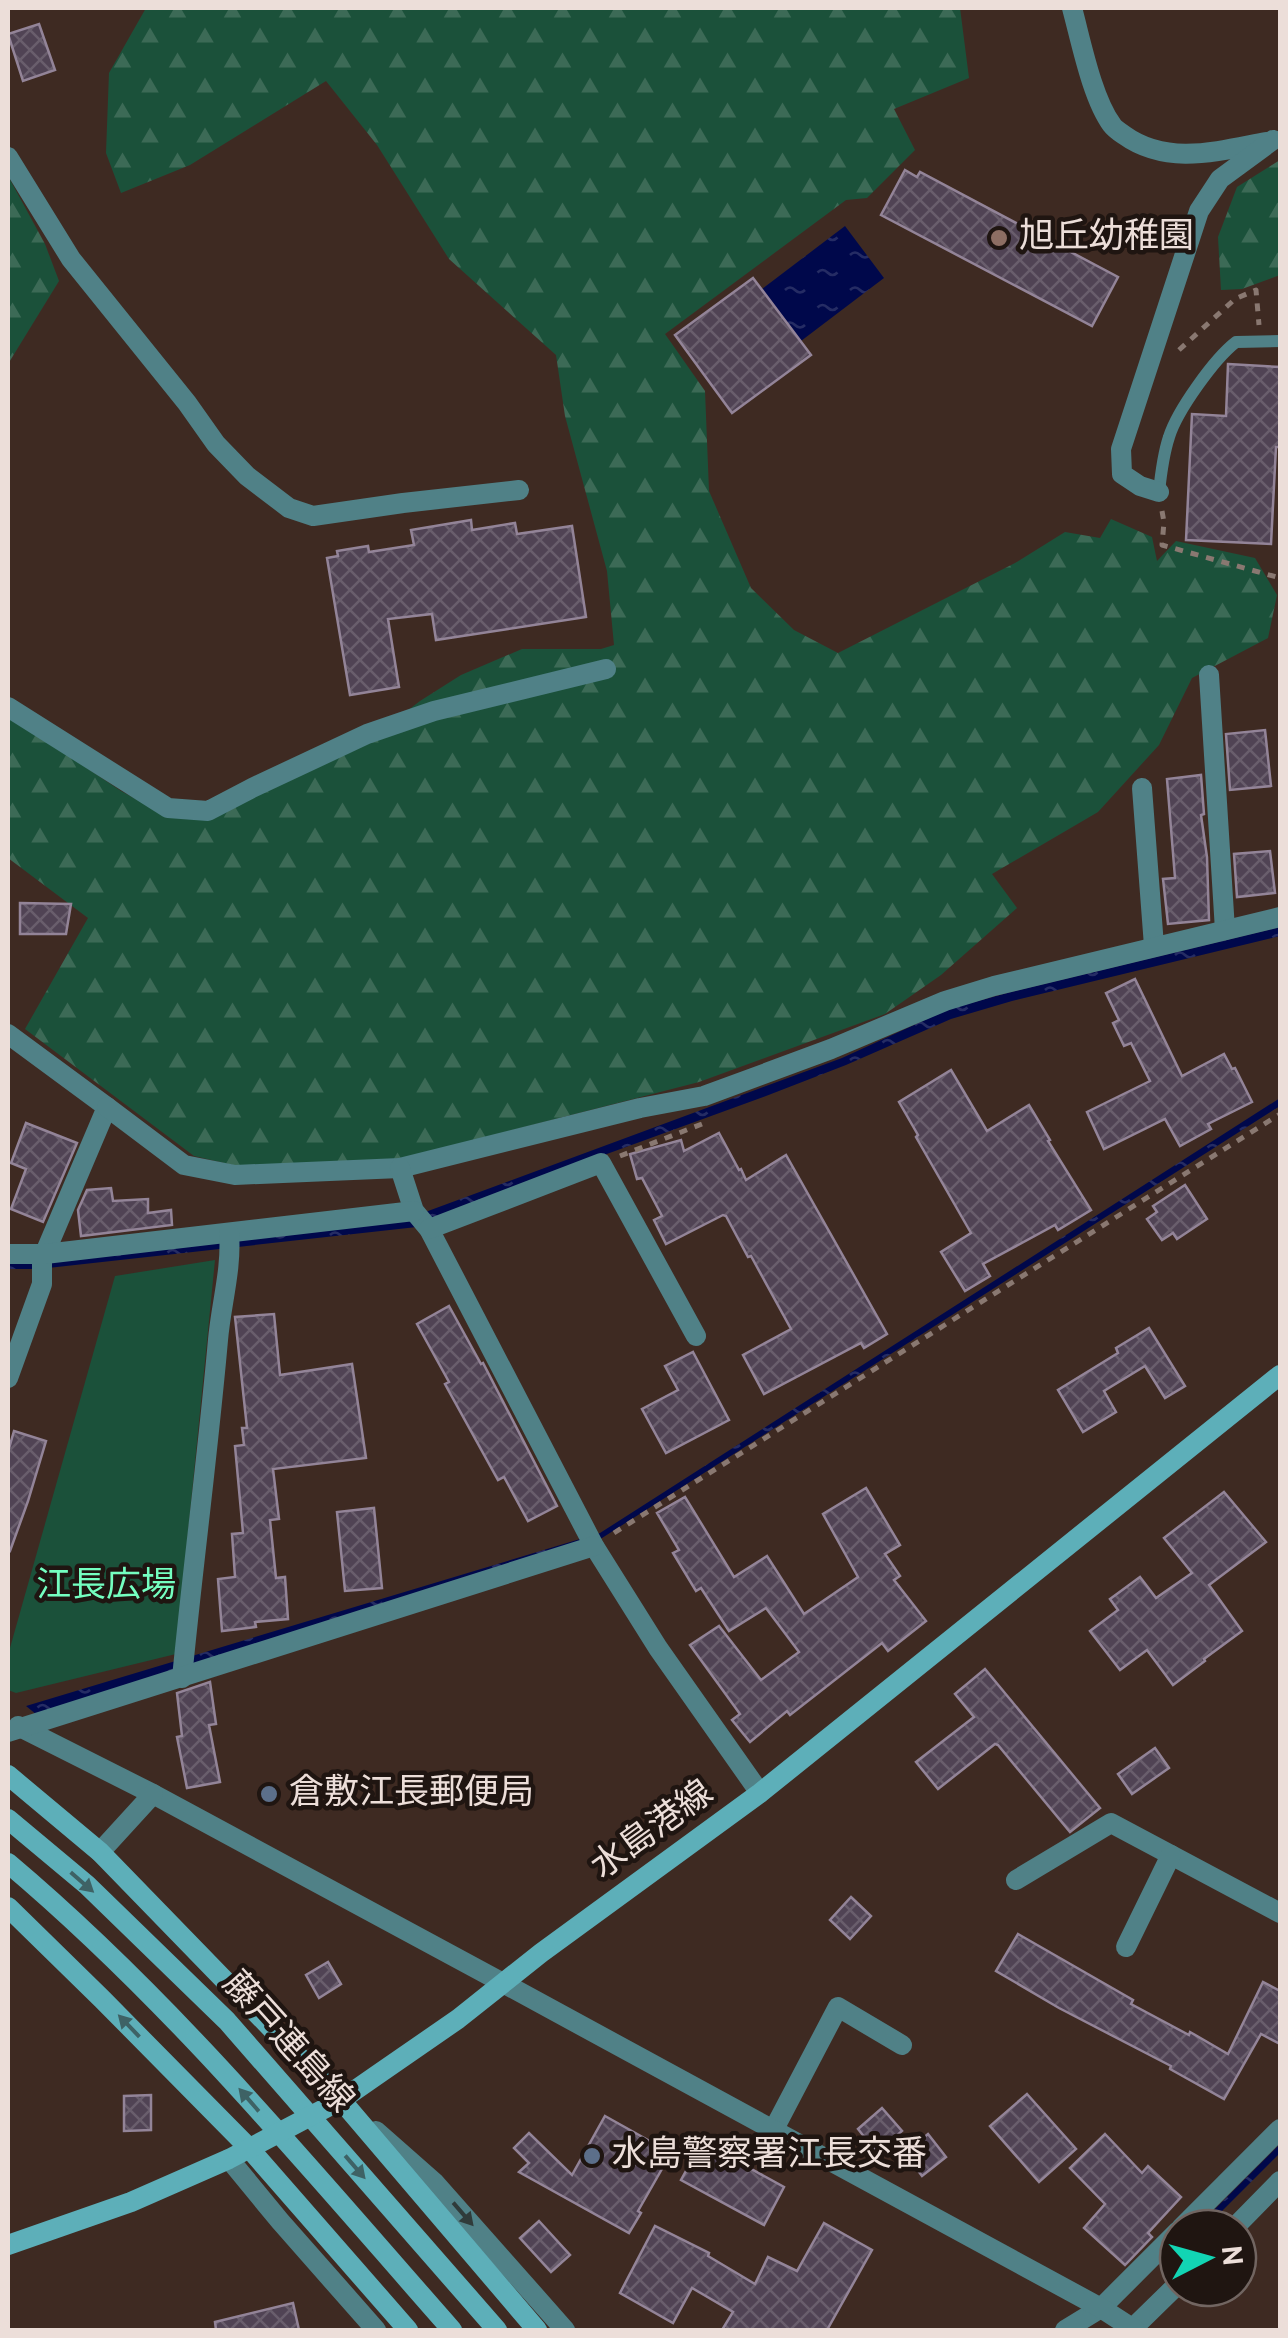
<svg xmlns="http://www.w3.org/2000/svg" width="1288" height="2338" font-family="Overpass,'Noto Sans JP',sans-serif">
	<defs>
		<pattern id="forest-firs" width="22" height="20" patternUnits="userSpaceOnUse" patternTransform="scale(2.5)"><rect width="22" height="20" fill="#1b513a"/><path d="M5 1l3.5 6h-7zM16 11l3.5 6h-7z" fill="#3c6a56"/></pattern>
		<pattern id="water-ripples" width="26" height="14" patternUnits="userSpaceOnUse" patternTransform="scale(2.5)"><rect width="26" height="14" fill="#00084b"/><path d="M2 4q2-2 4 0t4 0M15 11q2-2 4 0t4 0" fill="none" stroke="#252c64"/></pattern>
		<pattern id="building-cross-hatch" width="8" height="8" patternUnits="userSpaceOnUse" patternTransform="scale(2.5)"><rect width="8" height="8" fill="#504354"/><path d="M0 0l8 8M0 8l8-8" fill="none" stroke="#695e6c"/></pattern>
	</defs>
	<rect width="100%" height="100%" fill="#3e2a22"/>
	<g fill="url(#forest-firs)">
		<path d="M146,8H960L969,78L894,109L915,150L867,198L846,200L665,334L705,391L709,491L751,588L794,630L838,653L1015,563L1065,532L1100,538L1111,519L1152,537L1157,561L1176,541L1255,558L1277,595L1268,638L1192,678L1159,745L1098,812L992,874L1017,908L941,975L885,1014L699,1082L389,1162L237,1166L194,1156L25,1029L88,918L8,858V715L121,791L167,816L369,740L420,701L461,675L522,649H601L614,645L607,571L565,416L556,355L449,259L377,145L326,81L190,165L121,193L106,153L109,73Z"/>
		<path d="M1280,160V275L1242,289L1221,290L1218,237L1237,187Z"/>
		<path d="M8,176L45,244L59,281L8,364Z"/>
	</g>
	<path fill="#1b513a" d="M215,1260L176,1654L16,1693L8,1690V1655L115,1276Z"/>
	<g fill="url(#water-ripples)">
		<path d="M845,226L884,278L801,341L762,289Z"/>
		<path d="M1280,927V936L1012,1001L951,1019L846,1065L766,1096L434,1217L417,1227L39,1269H8V1262L402,1218L428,1211L842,1058L949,1009L1011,992Z"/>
		<path d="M1280,1098V1106L602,1538L37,1715L26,1706L600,1533Z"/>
		<path d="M1280,2144V2153L1205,2228H1196Z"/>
	</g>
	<g fill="url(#building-cross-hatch)" stroke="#938498" stroke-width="2.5">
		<path d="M39,24L55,70L23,81L8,34Z"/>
		<path d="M905,170L917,177L920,172L1118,277L1092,326L881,215Z"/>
		<path d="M753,278L811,355L732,413L675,335Z"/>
		<path d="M1228,364L1280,367V447H1276L1271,544L1186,540L1192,414L1226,416Z"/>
		<path d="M471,520L472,530L515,523L517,534L572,526L586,617L436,640L432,614L388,619L399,687L350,695L327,558L338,556L337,551L368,546L369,552L414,545L411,530Z"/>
		<path d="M1265,730L1271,786L1230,790L1226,734Z"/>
		<path d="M1201,775L1204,814L1201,815L1207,857L1209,920L1168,924L1163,879L1175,878L1167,779Z"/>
		<path d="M1270,851L1275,893L1237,897L1234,854Z"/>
		<path d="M20,903L71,904L66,934H20Z"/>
		<path d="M1135,979L1182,1076L1224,1054L1232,1069L1235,1068L1252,1102L1208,1124L1211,1129L1180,1146L1165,1119L1104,1149L1087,1112L1150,1081L1131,1043L1124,1046L1113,1023L1119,1020L1106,993Z"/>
		<path d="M951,1070L987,1131L1029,1105L1050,1140L1048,1141L1091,1210L1058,1230L1055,1225L983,1264L990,1276L965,1291L941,1252L971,1233L916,1137L918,1135L899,1102Z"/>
		<path d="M26,1123L77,1143L43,1222L11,1209L26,1169L11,1163Z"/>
		<path d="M719,1133L739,1170L741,1169L746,1180L786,1155L887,1334L864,1348L861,1343L764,1394L743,1355L791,1329L751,1256L748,1257L726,1216L723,1215L666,1244L654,1220L662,1216L642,1178L637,1179L630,1154L681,1140L684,1151Z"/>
		<path d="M1185,1185L1207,1219L1177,1239L1173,1233L1162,1240L1147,1219L1157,1212L1153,1206Z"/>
		<path d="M111,1188L113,1201L148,1199V1213L171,1210L172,1225L81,1236L78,1210L87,1190Z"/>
		<path d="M449,1306L481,1364L483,1363L557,1506L528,1521L504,1477L498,1480L445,1384L449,1382L417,1324Z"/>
		<path d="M274,1314L280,1375L352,1364L366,1458L273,1469L279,1519L270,1520L276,1578L285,1577L288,1619L255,1622L256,1627L222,1631L218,1579L235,1577L232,1534L243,1533L235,1446L244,1445L242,1428H247L235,1317Z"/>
		<path d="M1149,1328L1185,1386L1165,1398L1145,1366L1104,1391L1116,1412L1083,1432L1058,1390L1118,1353L1116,1348Z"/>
		<path d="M693,1352L729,1420L666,1453L642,1409L678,1390L665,1366Z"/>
		<path d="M14,1431L46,1441L28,1501L10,1551L8,1550V1452Z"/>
		<path d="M866,1488L900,1545L885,1554L900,1576L894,1580L926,1621L888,1651L882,1643L790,1715L787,1711L750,1742L732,1720L740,1714L690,1645L719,1626L761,1680L799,1652L766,1608L729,1631L701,1588L696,1591L673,1553L679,1550L657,1513L685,1497L734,1577L767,1556L804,1614L858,1577L823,1514Z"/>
		<path d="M1224,1492L1266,1542L1209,1585L1242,1631L1204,1659L1205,1661L1173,1685L1147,1650L1120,1670L1090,1631L1118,1610L1110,1599L1140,1577L1156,1598L1192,1573L1164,1538Z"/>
		<path d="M374,1508L382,1588L345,1591L337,1512Z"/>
		<path d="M985,1669L1100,1808L1070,1832L998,1745L995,1744L938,1789L916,1762L974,1717L955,1694Z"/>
		<path d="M210,1682L216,1724L209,1725L220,1782L187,1788L177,1737L182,1736L177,1693Z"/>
		<path d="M1155,1748L1169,1768L1132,1794L1118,1774Z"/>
		<path d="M851,1897L871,1916L850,1939L830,1920Z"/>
		<path d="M1018,1934L1133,2000L1131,2004L1189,2035L1190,2032L1228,2054L1263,1982L1280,1991V2044L1261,2034L1224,2099L1170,2069L1171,2066L1059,2008L996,1971Z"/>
		<path d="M328,1962L341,1984L319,1998L306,1975Z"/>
		<path d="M1027,2094L1076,2149L1039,2182L990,2126Z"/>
		<path d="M151,2095V2130L124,2131V2096Z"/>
		<path d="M882,2108L902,2131L877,2153L858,2129Z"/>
		<path d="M605,2116L671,2153L638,2211L641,2213L629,2233L519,2172L529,2163L514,2148L529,2133L572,2175Z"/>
		<path d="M928,2134L946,2157L922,2176L905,2153Z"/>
		<path d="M1105,2134L1142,2173L1148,2166L1181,2197L1148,2233L1152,2237L1125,2265L1084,2228L1105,2204L1070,2168Z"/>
		<path d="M702,2142L784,2187L764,2225L681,2180Z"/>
		<path d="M539,2221L570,2255L551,2272L520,2238Z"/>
		<path d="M824,2223L872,2250L827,2330H722L733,2312L692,2288L673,2323L620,2293L655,2226L709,2253L708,2256L755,2284L768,2257L797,2271Z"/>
		<path d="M293,2303L299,2330H216L215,2322Z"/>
	</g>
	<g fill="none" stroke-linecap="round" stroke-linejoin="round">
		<g stroke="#897871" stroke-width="5" stroke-dasharray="8 8" stroke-linecap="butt">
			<path d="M1179,350L1235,299L1256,290L1259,325"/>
			<path d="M1162,511L1164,522L1162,545L1280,578"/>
			<path d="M620,1156L707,1122"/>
			<path d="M614,1533L1280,1114"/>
		</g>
		<path stroke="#508187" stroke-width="12" d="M1159,492C1161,473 1163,455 1169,437C1177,411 1214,359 1236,342L1280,341"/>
		<g stroke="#508187" stroke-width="20">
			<path d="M1072,8C1081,41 1092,98 1112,125C1114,128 1121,133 1124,135C1167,166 1218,151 1266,142"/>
			<path d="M8,157L71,259L187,403L216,444L247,476L289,508L313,516L403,503L519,490"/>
			<path d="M1159,492L1140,486L1122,474L1121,449L1199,211L1220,179L1273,140"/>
			<path d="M1209,675L1225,930"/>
			<path d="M8,707L168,808L208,811L252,788L367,734L434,711L606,669"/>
			<path d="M1142,788L1154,946"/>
			<path d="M8,1034L107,1107L42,1260V1284L8,1378"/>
			<path d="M107,1107L184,1165L235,1175L400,1168L640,1108L704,1096L831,1049L945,1001L994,986L1280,917"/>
			<path d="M400,1168L414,1211L429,1229L594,1546L658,1648L760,1793"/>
			<path d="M429,1229L601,1163L696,1336"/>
			<path d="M8,1254H45L414,1211"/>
			<path d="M182,1678C193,1565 208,1453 218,1340C221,1304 232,1269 229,1233"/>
			<path d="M18,1726L153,1794L503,1983"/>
			<path d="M8,1732L594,1546"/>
			<path d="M100,1852L153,1794"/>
			<path d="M1016,1880L1111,1823L1280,1913"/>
			<path d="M1126,1947L1171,1855"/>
			<path d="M774,2129L838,2007L902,2045"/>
			<path d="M376,2131L435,2183L565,2330"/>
			<path d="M229,2159L280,2221L376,2330"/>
			<path d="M1181,2228L1280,2129"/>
			<path d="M1234,2228L1280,2181"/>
			<path d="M1065,2330L1101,2308L1178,2231"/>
			<path d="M1131,2330L1178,2284"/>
		</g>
		<path stroke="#508187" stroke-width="20" d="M503,1983L1101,2308L1135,2330"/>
		<g stroke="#5dafb9" stroke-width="20">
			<path d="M8,1775L100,1852L341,2100L537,2330"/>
			<path d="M8,1819L87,1885L227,2021L497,2330"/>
			<path d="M8,1863C173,2002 310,2169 452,2330"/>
			<path d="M8,1907L102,1999L249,2148L408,2330"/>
			<path d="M8,2245L131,2202L229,2159L341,2100L377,2075L458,2019L541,1953L760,1793L1280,1375"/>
		</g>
	</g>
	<defs><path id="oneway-solid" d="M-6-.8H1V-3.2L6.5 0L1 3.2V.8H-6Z" transform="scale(2.5)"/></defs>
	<g fill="#3e6265">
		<use href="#oneway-solid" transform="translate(82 1882) rotate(41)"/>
		<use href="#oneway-solid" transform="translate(129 2026) rotate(-134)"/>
		<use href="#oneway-solid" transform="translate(249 2100) rotate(-131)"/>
		<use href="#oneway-solid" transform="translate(355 2167) rotate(49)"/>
	</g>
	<use fill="#303b3a" href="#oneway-solid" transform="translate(463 2214) rotate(49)"/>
	<circle fill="#8d6e63" stroke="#1f1511" stroke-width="4" cx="999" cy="238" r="10"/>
	<g fill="#5c6f8a" stroke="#1f1511" stroke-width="4">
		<circle cx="269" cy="1794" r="10"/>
		<circle cx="592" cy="2156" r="10"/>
	</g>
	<g text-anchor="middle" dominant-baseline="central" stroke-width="9" stroke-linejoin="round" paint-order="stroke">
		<g font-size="35" fill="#ecded9" stroke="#1f1511" text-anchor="start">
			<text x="1019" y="238">旭丘幼稚園</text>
			<text x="289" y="1794">倉敷江長郵便局</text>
			<text x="612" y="2156">水島警察署江長交番</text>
		</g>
		<g font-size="35" fill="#74fec0" stroke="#1f1511">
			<text x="106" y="1587">江長広場</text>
		</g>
		<g font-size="35" fill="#ecded9" stroke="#1f1511">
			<text transform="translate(653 1831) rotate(-36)">水島港線</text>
			<text transform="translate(287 2043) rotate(48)">藤戸連島線</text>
		</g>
	</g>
	<rect width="1288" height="2338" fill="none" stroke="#ecded9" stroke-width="20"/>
	<g transform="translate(1208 2258) rotate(84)"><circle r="48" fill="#1f1511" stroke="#716561" stroke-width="2.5"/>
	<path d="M0-8L18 38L0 25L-18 38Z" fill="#12d5b4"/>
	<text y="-15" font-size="28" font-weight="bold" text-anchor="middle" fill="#ecded9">N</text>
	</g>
</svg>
